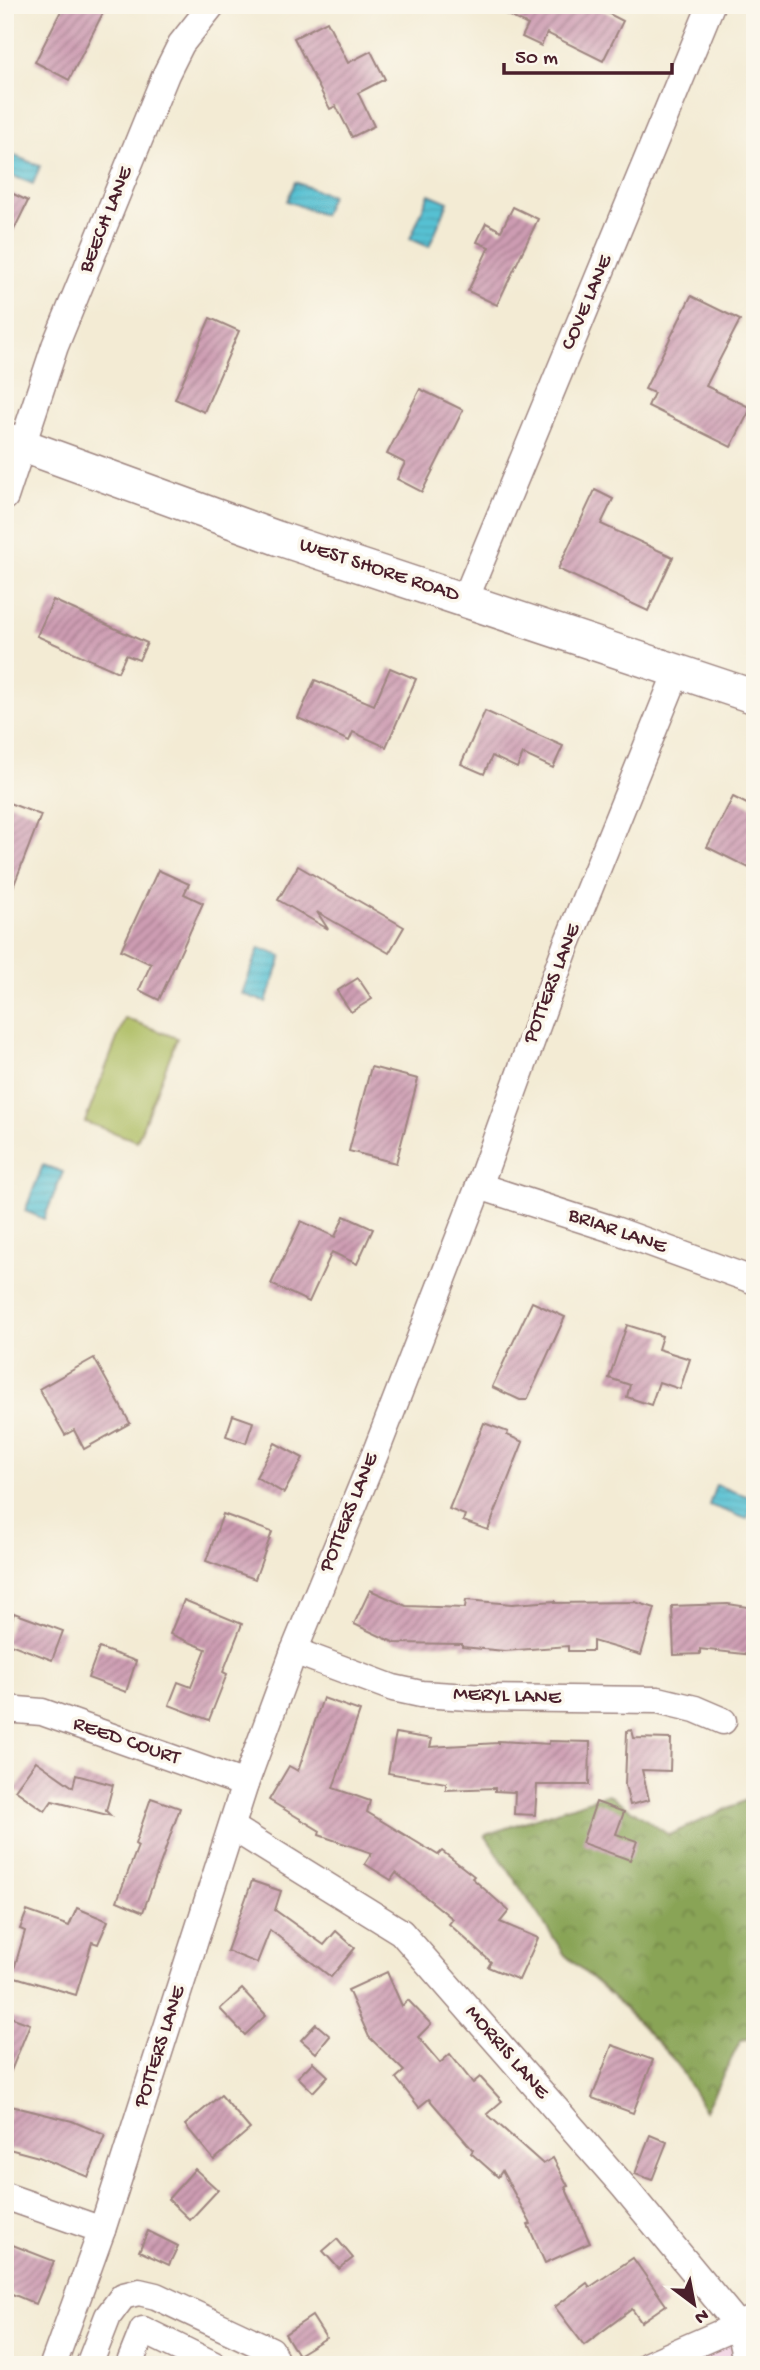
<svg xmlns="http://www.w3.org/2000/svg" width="760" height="2370" font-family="'Gochi Hand',sans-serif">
	<defs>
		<pattern id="forest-crowns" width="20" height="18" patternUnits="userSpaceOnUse" patternTransform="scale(1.75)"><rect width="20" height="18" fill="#89a456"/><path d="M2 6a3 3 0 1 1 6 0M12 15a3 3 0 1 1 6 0" fill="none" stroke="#728547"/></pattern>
		<pattern id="water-rules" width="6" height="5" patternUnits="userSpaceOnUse" patternTransform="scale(1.75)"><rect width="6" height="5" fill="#57c1d3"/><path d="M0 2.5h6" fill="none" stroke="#4da5b5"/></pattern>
		<pattern id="building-hatch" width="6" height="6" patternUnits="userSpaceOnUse" patternTransform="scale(1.75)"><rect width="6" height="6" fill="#cd9cb2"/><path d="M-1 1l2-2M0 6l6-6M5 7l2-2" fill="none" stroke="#a87f91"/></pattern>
	</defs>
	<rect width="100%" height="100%" fill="#fbf7ec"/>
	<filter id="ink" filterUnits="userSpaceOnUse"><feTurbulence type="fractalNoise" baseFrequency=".0143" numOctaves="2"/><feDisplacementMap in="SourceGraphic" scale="14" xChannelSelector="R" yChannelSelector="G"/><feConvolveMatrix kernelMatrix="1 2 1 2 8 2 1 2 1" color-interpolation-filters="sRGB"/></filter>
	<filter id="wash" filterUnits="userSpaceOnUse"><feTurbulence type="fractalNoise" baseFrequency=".00686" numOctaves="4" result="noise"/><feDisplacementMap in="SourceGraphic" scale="28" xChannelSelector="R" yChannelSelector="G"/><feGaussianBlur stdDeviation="1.57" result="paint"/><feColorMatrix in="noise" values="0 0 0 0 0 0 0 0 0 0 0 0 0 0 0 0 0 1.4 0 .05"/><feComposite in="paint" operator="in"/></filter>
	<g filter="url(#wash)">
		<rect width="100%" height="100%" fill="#f3ebd4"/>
		<path fill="#f1d0e4" d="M755,2318V2365H648Z"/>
		<path fill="#acbc60" stroke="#7b6e46" stroke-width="2" d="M125,1018L177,1038L137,1141L85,1122Z"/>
		<path fill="url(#forest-crowns)" stroke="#6a6240" stroke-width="2" d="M608,1794L669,1835L755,1796V2038L741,2040L705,2111L676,2062L611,1995L565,1955L485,1835Z"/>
		<g fill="url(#water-rules)" stroke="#50707f" stroke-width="2">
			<path d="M5,152L40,166L33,184L5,173Z"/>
			<path d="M295,182L331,196L323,215L287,201Z"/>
			<path d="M429,194L448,202L429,247L410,239Z"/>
			<path d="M259,948L282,956L266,1002L242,994Z"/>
			<path d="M43,1165L63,1172L44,1219L25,1211Z"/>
			<path d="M716,1485L755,1499L747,1519L709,1505Z"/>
		</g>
		<g id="blocks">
			<g fill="url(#building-hatch)">
				<path d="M64,5H107L69,80L35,62Z"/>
				<path d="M487,5H592L623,21L603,61L547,33L541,46L522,37L528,25Z"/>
				<path d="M327,21L348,63L371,51L385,79L358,93L374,126L352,137L336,106L330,109L294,38Z"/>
				<path d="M5,190L28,201L5,248Z"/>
				<path d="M513,207L538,219L497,305L468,291L489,247L477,242L486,223L501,231Z"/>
				<path d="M691,296L740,320L706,386L751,408L731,447L648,406L654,393L645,389Z"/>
				<path d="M210,318L239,331L204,412L175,399Z"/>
				<path d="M420,389L463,410L422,492L397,479L405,463L387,454Z"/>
				<path d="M595,490L613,499L601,524L673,557L648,611L558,569Z"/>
				<path d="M53,600L147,643L139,660L126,655L118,672L37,636Z"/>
				<path d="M390,668L416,679L386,747L353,732L349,741L298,718L315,680L374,705Z"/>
				<path d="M485,711L563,746L553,768L523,754L517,768L492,756L484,774L461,764Z"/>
				<path d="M733,797L755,808V871L707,847Z"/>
				<path d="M9,803L41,815L7,903L5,814Z"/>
				<path d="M298,866L404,927L389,953L317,912L328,929L278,900Z"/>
				<path d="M158,870L189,884L184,894L203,903L159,1000L139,990L151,964L121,950Z"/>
				<path d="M358,978L372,999L351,1012L337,991Z"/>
				<path d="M371,1067L418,1079L396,1163L349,1151Z"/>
				<path d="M344,1216L373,1229L357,1264L332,1252L309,1302L271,1284L301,1221L335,1237Z"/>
				<path d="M532,1302L565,1317L527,1400H520L492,1387Z"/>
				<path d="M627,1325L662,1336L658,1349L690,1359L680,1389L659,1382L651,1405L627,1397L630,1385L609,1378Z"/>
				<path d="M94,1358L130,1423L84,1449L74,1430L65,1435L39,1389Z"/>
				<path d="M233,1415L253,1422L246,1443L226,1436Z"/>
				<path d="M484,1423L508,1432L507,1435L523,1442L488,1530L463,1521L465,1515L449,1509Z"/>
				<path d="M275,1443L303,1458L284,1493L256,1477Z"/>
				<path d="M223,1514L272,1532L255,1579L206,1561Z"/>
				<path d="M370,1590L406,1606L465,1608L466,1600L512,1604L555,1601V1603L635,1602L655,1608L641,1655L593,1641V1651H568V1646L505,1651L462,1647V1644L395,1643L354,1624Z"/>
				<path d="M184,1600L242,1624L223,1672L227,1674L209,1720L169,1705L178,1682L191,1687L206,1649L170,1634Z"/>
				<path d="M728,1604L755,1608L752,1655L700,1649V1654L674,1655L672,1606Z"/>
				<path d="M14,1613L63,1631L52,1660L5,1642Z"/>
				<path d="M99,1648L136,1661L126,1692L88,1678Z"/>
				<path d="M323,1698L360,1711L333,1788L370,1801L367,1812L438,1855L442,1851L474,1876L472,1878L509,1911L500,1922L538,1938L519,1980L488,1967L491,1962L449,1924L453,1919L396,1873L391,1880L365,1864L372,1853L319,1835L320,1831L269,1800L289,1766L298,1771Z"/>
				<path d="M632,1730L634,1738L671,1739L670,1771L642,1770L649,1800L630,1805L625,1785L627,1731Z"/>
				<path d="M396,1733L432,1739L430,1747L498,1743V1741L549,1744V1741L590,1742L589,1785H537L535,1815L514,1814L515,1792L495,1791V1788L446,1790V1783L388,1773Z"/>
				<path d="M36,1761L73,1787L76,1775L113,1785L106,1811L111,1816L52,1801L45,1811L15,1790Z"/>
				<path d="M151,1798L180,1808L143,1912L117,1901L138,1846L135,1844Z"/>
				<path d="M596,1802L624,1812L616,1834L637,1841L630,1860L582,1843Z"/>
				<path d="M252,1881L281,1891L275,1910L324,1945L336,1931L355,1948L331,1977L270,1930L257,1963L227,1951Z"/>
				<path d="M77,1908L108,1921L98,1944L92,1942L76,1995L12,1976L25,1931L20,1929L27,1911L69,1926Z"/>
				<path d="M387,1972L402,2006L408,2000L431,2024L418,2037L440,2063L450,2054L473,2083L480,2077L502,2101L487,2114L543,2164L553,2158L568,2186L565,2187L590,2243L545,2263L528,2225L531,2224L502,2171L498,2177L471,2153L473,2150L429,2099L419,2107L396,2078L404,2071L369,2037L348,1990Z"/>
				<path d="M242,1989L266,2015L245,2035L220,2009Z"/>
				<path d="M5,2015L30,2024L6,2083H5Z"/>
				<path d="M316,2024L330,2036L316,2053L301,2040Z"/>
				<path d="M612,2045L653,2060L633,2113L592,2098Z"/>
				<path d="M313,2062L328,2076L313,2092L298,2077Z"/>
				<path d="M221,2095L250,2129L214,2160L185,2125Z"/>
				<path d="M11,2106L72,2121L105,2135L88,2177L39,2157L5,2148V2129Z"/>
				<path d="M650,2135L667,2142L652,2180L635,2174Z"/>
				<path d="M195,2169L218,2190L190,2220L168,2199Z"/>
				<path d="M148,2231L178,2246L169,2265L139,2251Z"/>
				<path d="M337,2239L353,2258L339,2269L323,2251Z"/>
				<path d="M5,2242L54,2261L36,2304L5,2291Z"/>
				<path d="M633,2258L666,2305L641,2322L632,2309L584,2345L555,2307L587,2283L590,2287Z"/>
				<path d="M312,2316L326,2338L298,2355L285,2334Z"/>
			</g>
		</g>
	</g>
	<g filter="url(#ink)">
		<use href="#blocks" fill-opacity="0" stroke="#9e8580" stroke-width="2"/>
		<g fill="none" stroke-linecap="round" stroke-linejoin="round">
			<g stroke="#9e8580" stroke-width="29">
				<g id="minor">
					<path d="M5,497L55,346L166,74L181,44L212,5"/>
					<path d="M465,600L711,5"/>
					<path d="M479,1186L615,1230L755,1281"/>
					<path d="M294,1651L393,1688L421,1694L485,1698L658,1700L695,1709L723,1721"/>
					<path d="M5,1709L42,1712L245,1784"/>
					<path d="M232,1827L401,1932L624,2187L738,2325L747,2365"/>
					<path d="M5,2196L102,2230"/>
					<path d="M53,2365L102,2230L245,1784L294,1651L377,1449L479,1186L566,946L677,672"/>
					<path d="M89,2365L108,2316L123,2296L139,2292L156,2296L271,2350L277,2365"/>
					<path d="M129,2365L143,2330L214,2365"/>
					<path d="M648,2365L753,2319"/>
				</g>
			</g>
			<g stroke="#9e8580" stroke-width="36">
				<path id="major" d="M5,439L277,538L755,697"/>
			</g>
			<use href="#minor" stroke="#fff" stroke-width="26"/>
			<use href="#major" stroke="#fff" stroke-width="33"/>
		</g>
	</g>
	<g text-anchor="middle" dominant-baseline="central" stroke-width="7" stroke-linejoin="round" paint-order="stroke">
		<g font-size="21" fill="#4a1f2b" stroke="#fbf7ec">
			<text transform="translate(107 220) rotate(-68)">BEECH LANE</text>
			<text transform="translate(588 303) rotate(-67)">COVE LANE</text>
			<text transform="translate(379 571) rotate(18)">WEST SHORE ROAD</text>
			<text transform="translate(553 984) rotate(-69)">POTTERS LANE</text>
			<text transform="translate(617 1232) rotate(19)">BRIAR LANE</text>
			<text transform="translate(350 1513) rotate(-68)">POTTERS LANE</text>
			<text transform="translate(507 1697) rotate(2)">MERYL LANE</text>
			<text transform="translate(126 1742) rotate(19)">REED COURT</text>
			<text transform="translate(161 2047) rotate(-72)">POTTERS LANE</text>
			<text transform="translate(506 2053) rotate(49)">MORRIS LANE</text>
		</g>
	</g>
	<rect width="760" height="2370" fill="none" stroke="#fbf7ec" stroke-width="28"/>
	<g transform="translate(694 2304) rotate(148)" stroke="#fbf7ec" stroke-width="5" paint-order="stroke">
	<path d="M0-5L12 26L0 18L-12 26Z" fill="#4a1f2b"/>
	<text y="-10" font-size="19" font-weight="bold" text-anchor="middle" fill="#4a1f2b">N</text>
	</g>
	<path d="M504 63v10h168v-10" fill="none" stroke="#4a1f2b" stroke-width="3.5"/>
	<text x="515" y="63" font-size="21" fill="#4a1f2b" stroke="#fbf7ec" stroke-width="5" paint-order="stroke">50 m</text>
</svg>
